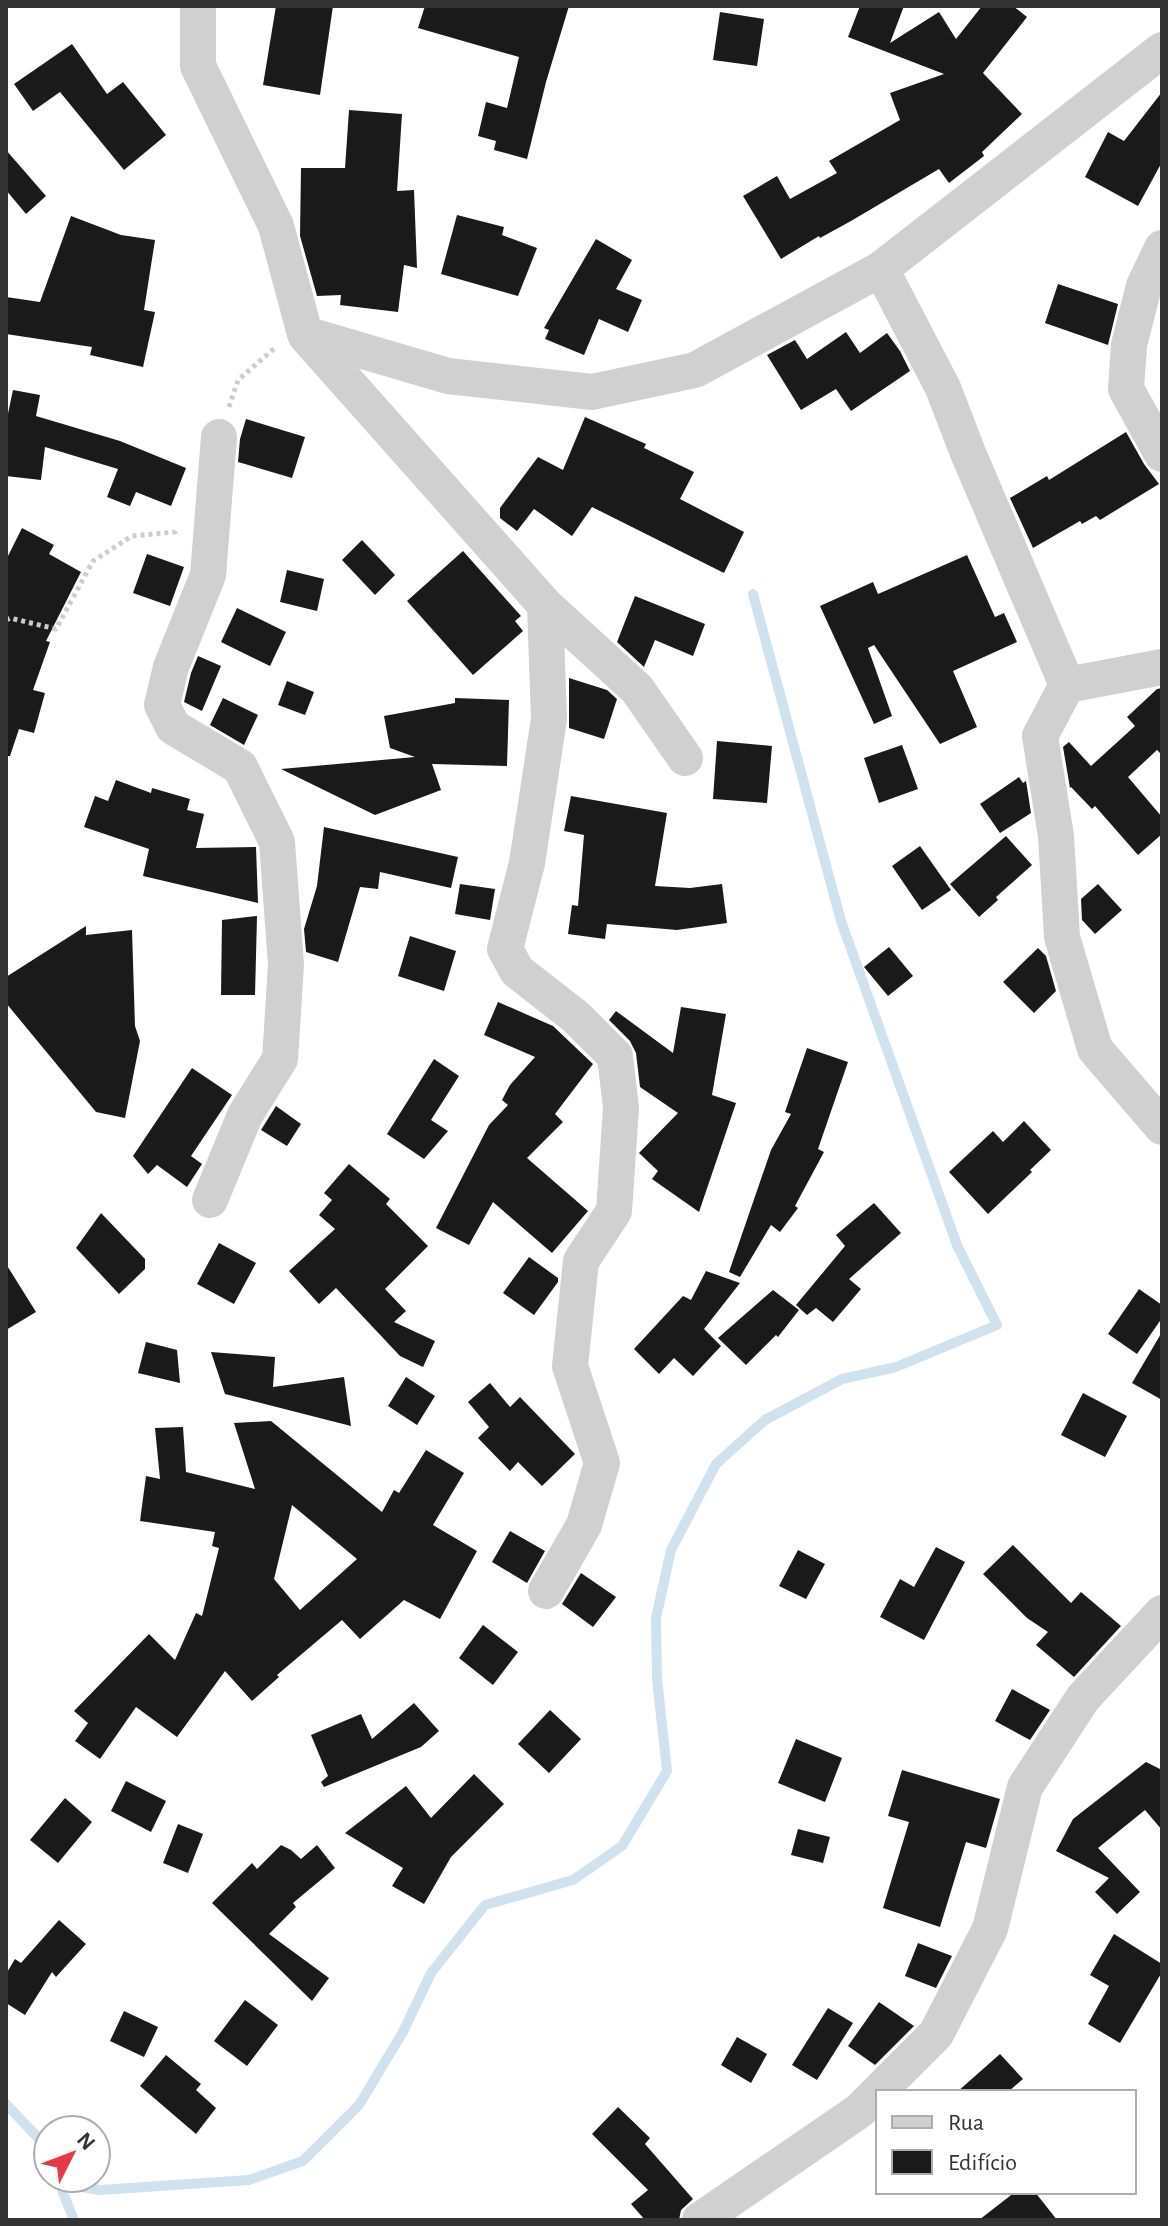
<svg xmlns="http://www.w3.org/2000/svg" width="1168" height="2226" font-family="'Alegreya Sans',sans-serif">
	<rect width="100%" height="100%" fill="#fff"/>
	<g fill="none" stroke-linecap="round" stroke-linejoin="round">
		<g stroke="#cfe2ee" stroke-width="10">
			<path d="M6,2104L43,2143L48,2155"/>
			<path d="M58,2180L74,2220"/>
			<path d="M59,2183L100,2190L249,2180L303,2161L359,2105L403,2032L431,1973L485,1905L573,1880L622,1846L667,1771L657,1678L656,1618L671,1550L716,1464L765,1420L842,1379L896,1367L997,1325L957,1245L841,921L753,594"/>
		</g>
	</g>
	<g fill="#1a1a1a" fill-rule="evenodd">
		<path d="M276,6H333L320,95L263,85Z"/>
		<path d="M425,6H569L546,82L527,159L494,150L496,141L478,136L486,102L507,108L519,57L418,28Z"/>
		<path d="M860,6H904L890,43L939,12L956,39L982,6H1013L1027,17L983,73L1022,114L982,152L984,156L949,183L939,169L851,221L820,238L819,236L781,259L743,196L777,176L790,199L837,173L829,161L900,120L890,93L944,74L848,37Z"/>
		<path d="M720,12L764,19L757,66L713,60Z"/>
		<path d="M72,44L107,94L123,82L166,135L124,170L60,92L33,111L14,84Z"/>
		<path d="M1162,92V162L1138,206L1085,177L1108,132L1124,141Z"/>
		<path d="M349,110L402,114L397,191L414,190L417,268L404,265L398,312L340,305L341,295L317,296L300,236L301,168H345Z"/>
		<path d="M6,150L46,196L26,214L6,190Z"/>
		<path d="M457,215L504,227L502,235L537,248L518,296L441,274Z"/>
		<path d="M71,216L121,235L155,240L144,310L155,312L143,367L90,355L92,347L6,334V297L40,302Z"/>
		<path d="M596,239L632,260L616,289L642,300L628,332L599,319L584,355L545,339L549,330L544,328Z"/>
		<path d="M1058,284L1118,304L1108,345L1045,323Z"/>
		<path d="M846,332L860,353L887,333L900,351L910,371L851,411L836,389L801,410L767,355L795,340L807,359Z"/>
		<path d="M13,390L40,395L36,416L120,441L186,468L171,506L136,492L130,506L107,497L118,469L45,447L41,480L6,476V423Z"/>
		<path d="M585,417L646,444L644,448L694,472L680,499L744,532L724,573L592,507L572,536L534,509L517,531L500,518V508L538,457L563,470Z"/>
		<path d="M246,419L305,437L292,478L238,462L240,439Z"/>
		<path d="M1126,432L1144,464L1159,484L1100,520L1096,516L1082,524L1080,521L1033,548L1010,498L1047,476L1049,480Z"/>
		<path d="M22,528L54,545L49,554L81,572L46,641L50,642L33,690L45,693L34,733L19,729L10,756H6V560Z"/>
		<path d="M362,540L395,575L375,595L342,560Z"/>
		<path d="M463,551L521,616L515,621L523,631L473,675L407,601Z"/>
		<path d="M147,554L184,567L170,606L133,593Z"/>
		<path d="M967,555L995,617L1004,613L1017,642L953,671L977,727L940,744L874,645L868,648L892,716L874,724L820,606L873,582L878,594Z"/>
		<path d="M287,570L324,579L317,611L280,602Z"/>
		<path d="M635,596L705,624L693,656L655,640L644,667L617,642Z"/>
		<path d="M237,608L286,632L270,666L221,642Z"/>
		<path d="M198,656L221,666L202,711L184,702L191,673Z"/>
		<path d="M569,678L607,690L617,699L604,739L569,728Z"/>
		<path d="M287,681L314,692L305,715L278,705Z"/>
		<path d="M1162,688V755L1157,750L1128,777L1162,817V834L1138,855L1095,806L1092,809L1071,787L1070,788L1063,747L1069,742L1091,766L1135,726L1127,717L1157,689Z"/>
		<path d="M223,698L258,715L244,745L210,725Z"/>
		<path d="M455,698L509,700L507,766L432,764L441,790L375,815L281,769L415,757L390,748L384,716L455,703Z"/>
		<path d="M717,741L772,746L767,803L713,799Z"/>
		<path d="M902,745L918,789L879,803L864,758Z"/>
		<path d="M1019,777L1023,783L1026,781L1031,813L1000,833L980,804Z"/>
		<path d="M116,780L151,793L152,788L190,799L187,810L204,814L196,848L256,847L258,903L143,876L149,849L84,827L95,796L108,801Z"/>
		<path d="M571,796L667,813L655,886L690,888L722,884L727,923L677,930L607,924L605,939L568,934L572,905L578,906L584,835L564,831Z"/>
		<path d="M324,827L458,857L451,888L380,872L378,889L360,887L338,962L306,952L304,929L317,886Z"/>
		<path d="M1006,836L1032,865L996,897L998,900L979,917L950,884Z"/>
		<path d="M920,846L951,890L922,910L892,866Z"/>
		<path d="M460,884L495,889L490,920L455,914Z"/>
		<path d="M1098,884L1122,910L1095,934L1082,920L1081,899Z"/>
		<path d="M257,916L255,995H221L222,920Z"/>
		<path d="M86,926V935L132,930L135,1026L140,1041L125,1118L96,1112L6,1003V977Z"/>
		<path d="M410,936L456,951L444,991L398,976Z"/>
		<path d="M889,947L913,976L888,996L864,967Z"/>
		<path d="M1038,948L1046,956L1056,991L1034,1013L1003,982Z"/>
		<path d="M498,1002L553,1026L593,1064L555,1114L563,1122L527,1158L588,1211L552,1253L493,1202L469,1245L436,1228L489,1125L508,1105L502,1100L510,1085L535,1057L484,1035Z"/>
		<path d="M681,1007L726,1014L712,1095L736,1103L699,1212L652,1179L658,1171L639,1153L678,1113L640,1087L636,1053L630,1041L609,1020L616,1011L673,1053Z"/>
		<path d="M807,1048L848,1062L818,1149L824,1152L795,1206L798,1208L780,1232L771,1225L740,1277L729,1272L771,1150L791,1114L785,1112Z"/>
		<path d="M434,1059L459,1076L431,1120L448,1131L424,1159L387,1134Z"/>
		<path d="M192,1068L232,1095L191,1156L202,1164L187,1187L157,1165L148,1174L133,1156Z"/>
		<path d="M276,1106L301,1124L287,1146L261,1130Z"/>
		<path d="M1024,1121L1051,1150L1030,1170L1032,1172L988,1214L949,1172L993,1131L1003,1142Z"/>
		<path d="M349,1164L390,1199L386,1204L428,1246L385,1289L406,1311L394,1322L435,1341L423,1367L400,1356L336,1288L319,1304L289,1271L335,1229L319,1215L332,1200L324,1193Z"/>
		<path d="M874,1203L901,1233L849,1279L861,1289L833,1322L816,1308L807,1315L796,1305L845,1246L836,1235Z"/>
		<path d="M101,1213L145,1259V1269L119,1294L76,1248Z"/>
		<path d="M219,1243L256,1263L234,1304L197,1284Z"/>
		<path d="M529,1257L558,1278V1282L534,1315L503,1293Z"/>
		<path d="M6,1264L36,1312L6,1330Z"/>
		<path d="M706,1271L740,1283L704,1329L721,1346L693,1376L674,1358L659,1374L634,1349L683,1296L691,1300Z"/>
		<path d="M1139,1289L1162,1305V1318L1137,1354L1108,1334Z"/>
		<path d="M773,1290L799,1310L778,1337L776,1335L746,1365L718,1338Z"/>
		<path d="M1162,1332V1400L1132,1383Z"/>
		<path d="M146,1342L177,1350L180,1383L138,1373Z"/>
		<path d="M211,1352L275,1357L273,1387L344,1377L351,1426L225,1394Z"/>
		<path d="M406,1377L435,1396L417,1425L388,1406Z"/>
		<path d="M490,1383L510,1407L520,1397L575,1454L542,1486L518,1462L510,1471L478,1438L489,1427L468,1402Z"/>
		<path d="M1083,1393L1127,1416L1105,1457L1061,1435Z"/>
		<path d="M271,1421L382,1512L394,1490L399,1493L426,1450L464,1473L433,1525L477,1551L440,1619L404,1600L360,1639L342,1620L277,1675L279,1677L252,1701L225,1671L177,1737L136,1707L100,1759L75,1741L88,1723L74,1711L149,1634L175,1660L196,1613L202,1616L219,1548L212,1546L215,1532L140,1521L146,1476L160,1479L155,1428L183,1427L186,1472L255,1489L234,1423ZM292,1505L357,1559L300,1610L274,1579Z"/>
		<path d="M510,1531L545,1551L527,1583L492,1562Z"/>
		<path d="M1013,1545L1071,1603L1081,1592L1121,1626L1074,1677L1036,1645L1048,1632L1027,1618L983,1574Z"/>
		<path d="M936,1547L965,1562L924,1640L880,1617L900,1579L914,1587Z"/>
		<path d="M798,1550L825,1564L806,1599L779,1586Z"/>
		<path d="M581,1573L616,1597L593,1627L562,1604Z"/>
		<path d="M483,1625L518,1652L493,1685L459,1658Z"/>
		<path d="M1012,1689L1050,1710L1030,1740L995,1721Z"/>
		<path d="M414,1703L439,1731L421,1747L324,1787L321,1782L328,1776L311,1735L361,1714L372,1739Z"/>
		<path d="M550,1710L581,1739L549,1773L518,1744Z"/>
		<path d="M796,1739L842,1758L825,1802L778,1783Z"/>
		<path d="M1146,1762L1162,1770V1830L1145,1810L1098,1848L1140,1892L1117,1914L1095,1892L1109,1878L1056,1851L1073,1819Z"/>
		<path d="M902,1770L1000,1799L986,1848L966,1842L940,1927L883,1908L909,1822L888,1816Z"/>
		<path d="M474,1774L504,1804L451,1857L424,1904L392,1886L403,1868L345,1833L406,1786L431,1818Z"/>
		<path d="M126,1781L166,1801L151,1832L111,1811Z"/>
		<path d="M65,1798L92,1822L58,1863L30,1840Z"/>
		<path d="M178,1824L203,1834L188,1873L163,1863Z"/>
		<path d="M798,1829L830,1837L823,1863L791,1855Z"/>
		<path d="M281,1845L291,1850L301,1859L317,1845L335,1868L293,1903L296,1907L269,1934L329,1978L312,2001L212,1903L252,1863L257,1869Z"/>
		<path d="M59,1920L86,1944L56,1977L52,1972L25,2015L6,2003V1974L15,1959L21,1963Z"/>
		<path d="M1114,1934L1162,1964V1972L1120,2043L1088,2024L1109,1986L1090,1975Z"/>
		<path d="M918,1943L952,1956L936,1988L905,1976Z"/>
		<path d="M245,2000L278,2025L247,2066L214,2041Z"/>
		<path d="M879,2002L914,2026L875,2065L848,2046Z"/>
		<path d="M828,2008L853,2023L817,2080L792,2065Z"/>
		<path d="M124,2011L158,2027L144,2057L110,2041Z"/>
		<path d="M737,2037L767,2054L751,2083L721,2065Z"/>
		<path d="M1000,2054L1023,2079L1008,2092H957Z"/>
		<path d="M166,2055L201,2084L196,2090L216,2108L196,2134L140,2086Z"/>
		<path d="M618,2107L650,2138L645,2144L693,2199L681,2210L679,2220H645L631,2204L648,2190L592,2134Z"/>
		<path d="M1015,2192H1035L1057,2220H979Z"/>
	</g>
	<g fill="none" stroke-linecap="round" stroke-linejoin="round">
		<g stroke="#cdcdcd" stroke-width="5" stroke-dasharray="4 4" stroke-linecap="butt">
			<path d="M229,407L238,380L276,347"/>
			<path d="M6,620L10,618L56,629L93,561L132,536L175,532L177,528"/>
		</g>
		<g stroke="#d0d0d0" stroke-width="36">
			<path d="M198,6V66L276,226L305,334L448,376L592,392L695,370L881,269L1162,50"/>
			<path d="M1162,248L1144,286L1129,345L1126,389L1162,454"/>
			<path d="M881,269L943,388L968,453L1067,685"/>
			<path d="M306,336L545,605L637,689L685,758"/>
			<path d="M545,605L549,719L527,863L505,949L517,971L576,1017L615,1056L621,1108L614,1211L581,1261L570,1366L602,1463L584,1525L546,1591"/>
			<path d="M1067,685L1040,736L1056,836L1062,937L1095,1049L1162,1127"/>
			<path d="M1067,685L1162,667"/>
			<path d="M210,1200L245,1115L280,1059L286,965L277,842L240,767L173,727L162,705L171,667L208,575L219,437"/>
			<path d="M700,2220L859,2111L936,2034L990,1929L1025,1787L1083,1698L1162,1613"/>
		</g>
	</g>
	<rect width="1168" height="2226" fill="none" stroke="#333333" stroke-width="16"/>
	<rect x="876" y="2090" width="260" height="104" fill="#ffffff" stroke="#adadad" stroke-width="2"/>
	<rect x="892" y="2116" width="40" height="12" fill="#d0d0d0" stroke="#adadad" stroke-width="2"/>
	<text x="948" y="2130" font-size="24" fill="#333333">Rua</text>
	<rect x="892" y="2150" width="40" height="24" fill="#1a1a1a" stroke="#adadad" stroke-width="2"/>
	<text x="948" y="2170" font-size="24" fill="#333333">Edifício</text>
	<g transform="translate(72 2154) rotate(48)"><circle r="38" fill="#ffffff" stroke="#adadad" stroke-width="2"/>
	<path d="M0-6L14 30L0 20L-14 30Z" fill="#e63946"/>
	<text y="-12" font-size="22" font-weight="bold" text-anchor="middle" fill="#333333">N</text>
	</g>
</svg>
